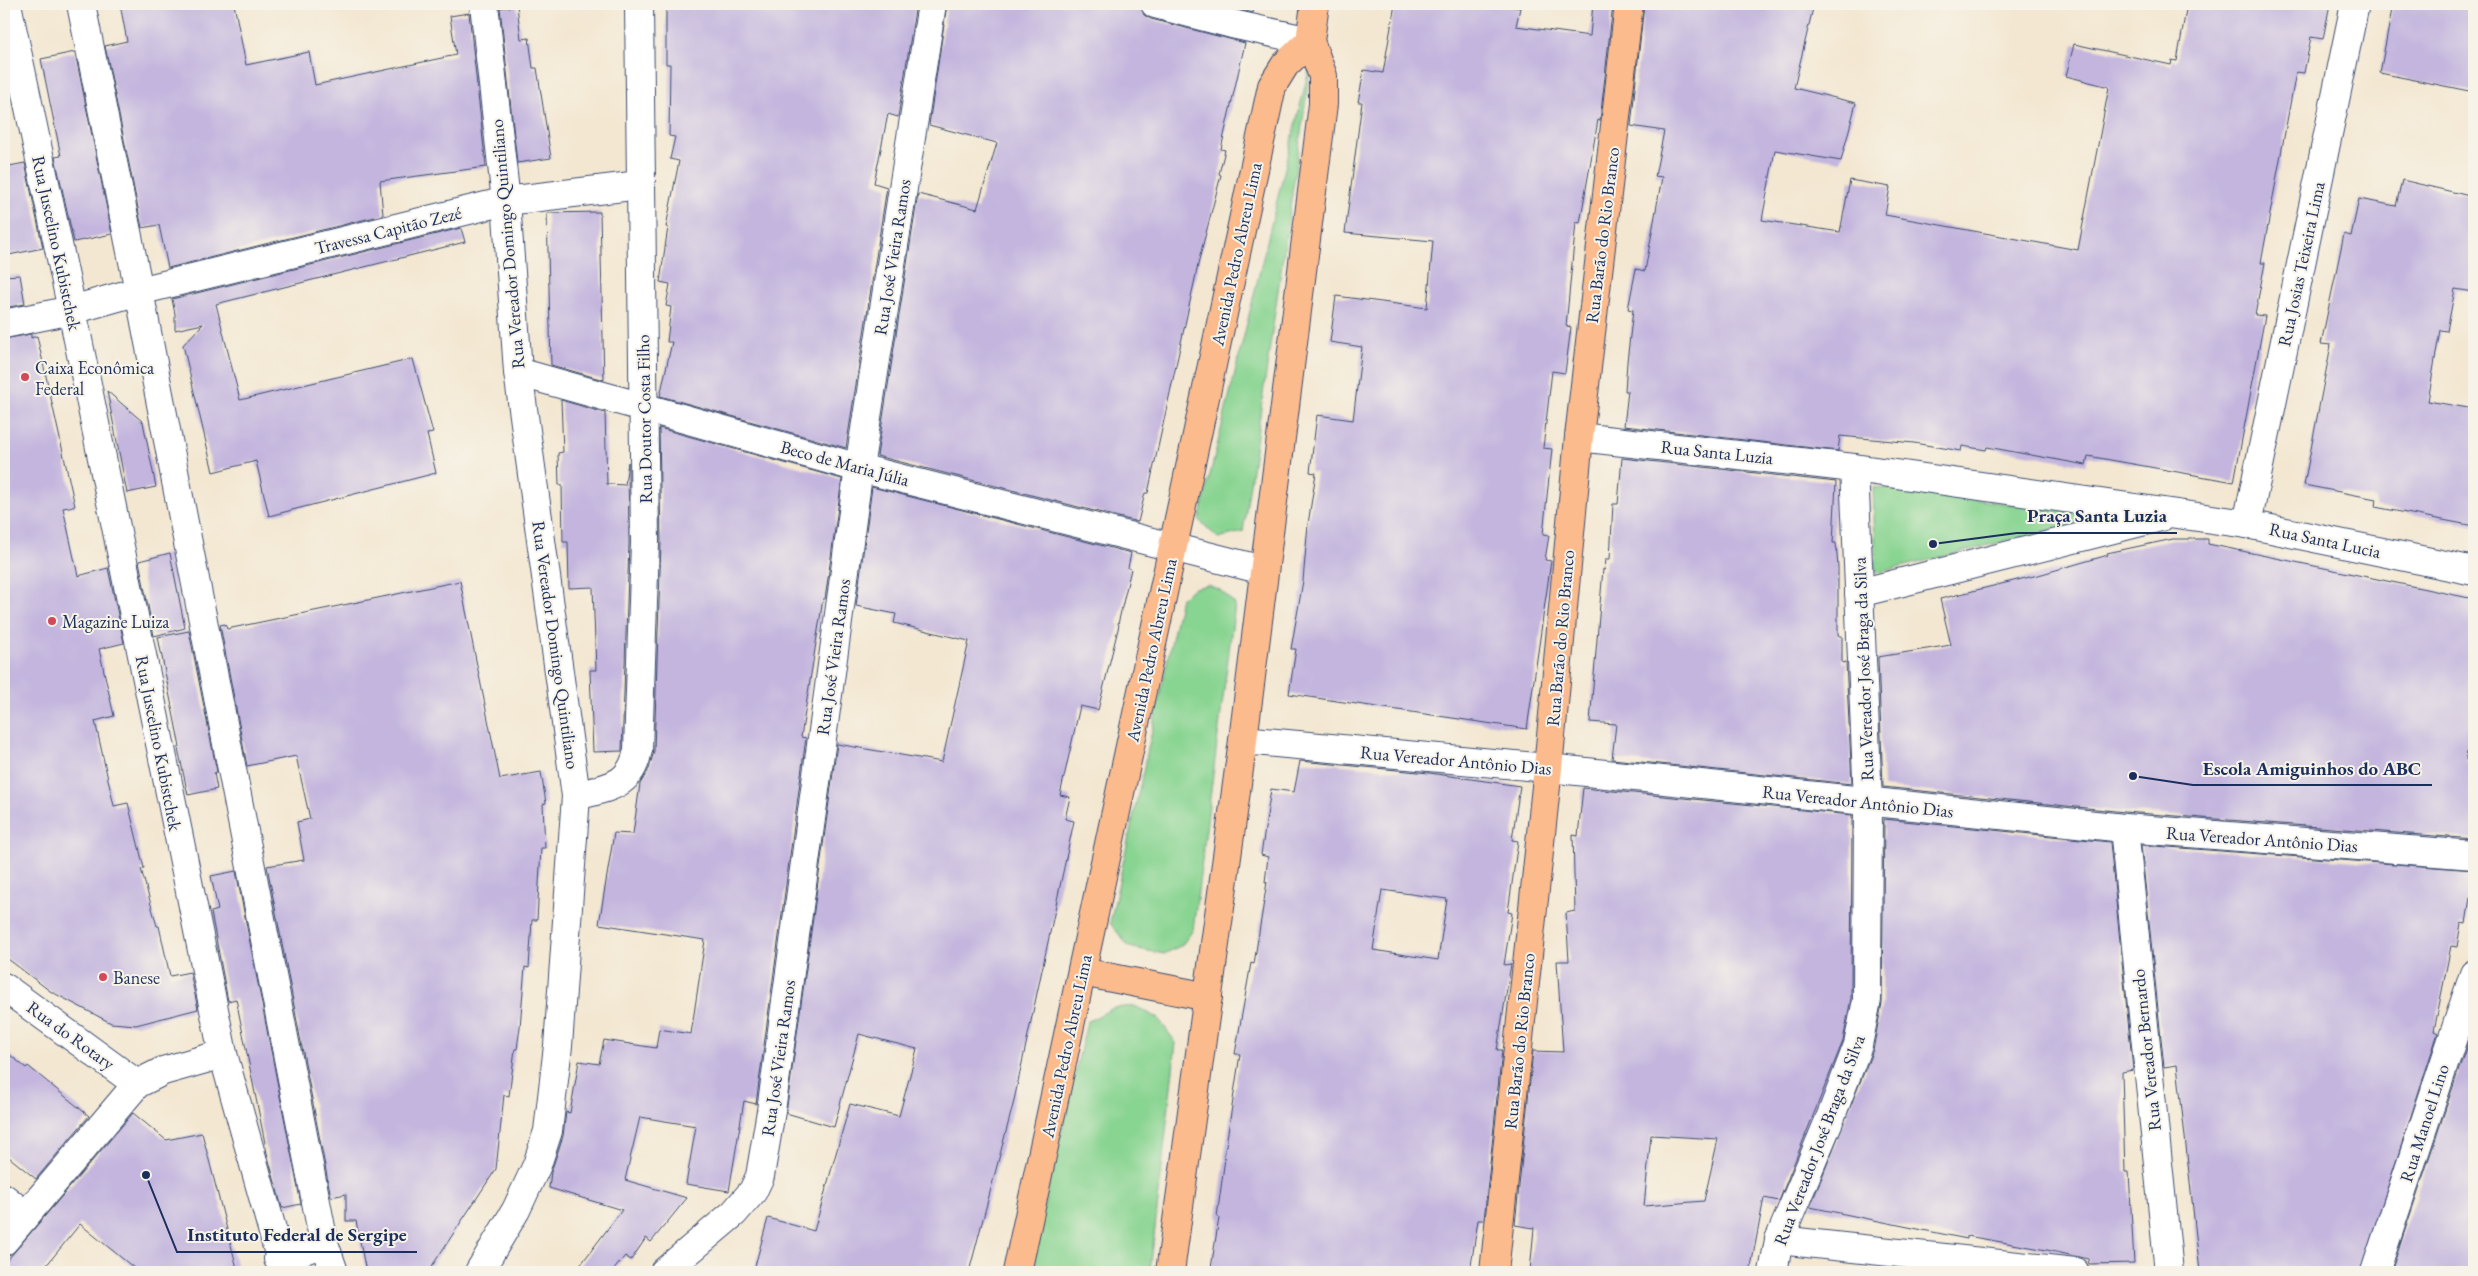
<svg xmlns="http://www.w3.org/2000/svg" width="2478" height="1276" font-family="'EB Garamond',serif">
	<rect width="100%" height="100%" fill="#f7f3e8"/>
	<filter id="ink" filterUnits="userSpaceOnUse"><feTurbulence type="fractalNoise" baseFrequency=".02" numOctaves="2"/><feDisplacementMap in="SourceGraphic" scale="10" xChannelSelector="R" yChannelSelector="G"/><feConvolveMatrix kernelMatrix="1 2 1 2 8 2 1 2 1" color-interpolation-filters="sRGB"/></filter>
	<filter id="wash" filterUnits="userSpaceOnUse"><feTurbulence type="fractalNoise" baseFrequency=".0096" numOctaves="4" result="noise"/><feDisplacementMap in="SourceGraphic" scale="20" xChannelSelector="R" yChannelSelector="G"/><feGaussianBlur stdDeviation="1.12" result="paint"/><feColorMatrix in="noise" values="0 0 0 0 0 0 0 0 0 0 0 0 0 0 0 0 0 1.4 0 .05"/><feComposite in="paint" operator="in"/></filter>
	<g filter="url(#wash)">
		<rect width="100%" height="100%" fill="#f3e7d1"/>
		<g fill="#88d491" stroke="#528278">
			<path d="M1312,57L1243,532L1218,538L1199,520Z"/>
			<path d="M1873,487L2108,516L1876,573Z"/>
			<path d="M1208,585L1220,590L1235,604L1193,930L1182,945L1164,954L1129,947L1110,923L1181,598L1194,588Z"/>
			<path d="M1135,1006L1158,1018L1176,1043L1150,1272H1029L1087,1022L1113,1008Z"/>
		</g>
		<g id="blocks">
			<g fill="#c3b5de" fill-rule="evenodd">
				<path d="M120,4H234L246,65L309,52L315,85L456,55L450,16L469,13L486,167L380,181L383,215L168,268L159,225L142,228L105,46L127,41Z"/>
				<path d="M666,4H916L898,117L888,114L874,183L887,187L846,448L660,396L672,342H667L671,307L666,306L670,284L660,282L668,227H666L679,161L670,159L675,137L669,136L670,64H666Z"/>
				<path d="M947,4H1140L1144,15L1151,19L1245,43L1221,149L1225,150L1219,174L1221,175L1200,256L1148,493H1145L1138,522L877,456L918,194L977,209L997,143L929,125Z"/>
				<path d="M1216,4H1255L1253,13Z"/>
				<path d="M1395,4H1496L1520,8L1516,26L1590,36L1593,4H1613L1600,121L1598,120L1580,223L1576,222L1566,326L1571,327L1565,373L1552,371L1543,448L1552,449L1543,534L1549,535L1545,560L1551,561L1527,729L1289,694L1296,649H1291L1303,581L1308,524L1316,473L1310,472L1317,415L1353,420L1362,347L1330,342L1336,296L1427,308L1433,241L1345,233L1362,102H1358L1364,70L1383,73Z"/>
				<path d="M1644,4H1814L1794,88L1856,103L1841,161L1775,150L1762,220L1840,232L1850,180L1890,187L1885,215L2078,250L2109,87L2066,76L2074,44L2171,65L2172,60L2177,61L2187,4H2330L2323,39L2311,37L2304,73L2296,72L2261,263H2265L2255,315L2265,316L2234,482L2088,456L2086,465L1987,447L1986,450L1962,446L1961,451L1914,443L1840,436L1838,451L1624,426L1628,391H1625L1627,362L1633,310L1628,309L1636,269L1645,271L1662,177L1655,176L1664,131L1631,126Z"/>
				<path d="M2393,4H2474V92L2380,73Z"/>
				<path d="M517,6L521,39L529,38L533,68H537L551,158L517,163L500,8Z"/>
				<path d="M75,52L112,234L74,242L55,157L61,156L41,59Z"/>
				<path d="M25,163L43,248L4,256V167Z"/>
				<path d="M2402,180L2474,197V292L2455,289L2447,331L2440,330L2428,401L2474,409V526L2375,507L2376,499L2304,485L2331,345L2321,344L2344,234L2351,236L2359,199L2396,206Z"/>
				<path d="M600,212L601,255L604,380L551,365L547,213Z"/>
				<path d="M461,228L465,242L216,304L240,400L413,359L433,433L427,434L436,473L269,516L256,461L213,472L183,345L203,324L175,330V314L172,299Z"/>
				<path d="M20,275L25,304L4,308V276Z"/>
				<path d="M31,334V338L37,336L75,506L63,508L78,576L108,568L124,643L99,649L114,716L95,721L114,806L128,803L144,868L141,869L157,926H159L170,976L190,972L198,1009L136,1025L111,1023L50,991L4,956V339Z"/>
				<path d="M107,391L143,422L156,487L127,493Z"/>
				<path d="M561,400L605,413L607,484L625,485L628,462L629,543L622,751L593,752L590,670H596L593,587L569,588L568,542H563L562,485H559L558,453L563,452Z"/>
				<path d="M659,428L842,479L825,599H823L801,737L806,738L756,1104L744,1101L729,1191L686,1184L696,1126L640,1117L625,1180L687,1198L651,1242L646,1238L631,1260L625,1256L612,1272H575L622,1210L549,1188L551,1172L563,1136L566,1112L570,1113L579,1061L599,1064L604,1040L656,1048L659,1029L691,1034L705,940L599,924L614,833L633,834L640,784L649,769L654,751L661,543Z"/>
				<path d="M1622,458L1836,482L1833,543H1836L1838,567V636H1842V663L1846,662L1852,784L1612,759L1616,724L1590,722L1603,569L1605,570L1606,559H1610L1613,504H1618Z"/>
				<path d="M872,487L1131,553L1128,568L1131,569L1118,624L1119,625L1098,710L1080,706L1060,795L1070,797L1065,819L1074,821L1013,1105L969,1272H776L755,1266L768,1218L814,1231L850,1104L899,1116L917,1049L859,1034L834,1127L786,1113L837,744L942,762L969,641L894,623L896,614L856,606Z"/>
				<path d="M2173,539H2208V544L2474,599V700L2466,760H2474V839L2125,812L1883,787L1878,657L1951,645L1940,599L2042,574L2108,555L2107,553Z"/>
				<path d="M170,553L185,628L154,636L139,561Z"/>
				<path d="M460,581L500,779L541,772L546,803L543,804L545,848H541L537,920H532L529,968L525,967L520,1027L517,1049H515L509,1096L504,1095L496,1169L428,1272H366L356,1221H346V1194L331,1197L267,866L304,860L297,822L310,819L296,756L247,766L220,625L225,624L227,629Z"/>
				<path d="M189,631L217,772L214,773L217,789L188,795L178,748L180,747L158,637Z"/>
				<path d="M1300,761L1429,773L1520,786L1512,840L1518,841L1508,912L1512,913L1504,965L1511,964L1497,1050H1502L1484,1220H1478L1470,1272H1238L1211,1268L1219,1218L1217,1217L1225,1158H1224L1237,1074L1240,1054H1235L1251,963L1254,964L1267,882H1265L1268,857L1261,855L1271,789L1294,792ZM1382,890L1447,899L1438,960L1373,950Z"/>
				<path d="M1583,788L1852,815L1851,998L1843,1041L1779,1201L1764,1198L1750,1272H1530L1534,1228L1515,1225L1533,1051L1563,1052L1557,961H1569L1566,913L1575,911L1573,835L1578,836ZM1651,1135L1718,1139L1704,1201L1644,1206Z"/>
				<path d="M1884,819L2110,842L2133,1070L2122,1072L2125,1172H2129L2134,1263L2089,1264L2088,1259L2047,1250L1967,1236V1239L1810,1207L1873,1050L1882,1003Z"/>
				<path d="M2141,845L2474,870V898L2470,897L2466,924L2461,923L2457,947L2451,946L2434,1031L2438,1033L2360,1272L2328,1270L2200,1272L2177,1065L2164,1067Z"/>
				<path d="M236,871L301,1204L282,1208L267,1153L236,999L228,1001L211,912L218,910L211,876Z"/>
				<path d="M2468,1042L2474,1044V1272H2391Z"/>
				<path d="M4,1050L26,1068L28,1066L89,1116L36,1179L4,1153Z"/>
				<path d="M133,1113L166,1140L202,1133L238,1272H139L80,1224L41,1272H4V1264Z"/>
			</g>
		</g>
	</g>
	<g filter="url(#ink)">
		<use href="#blocks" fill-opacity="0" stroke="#3b4b6f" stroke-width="1"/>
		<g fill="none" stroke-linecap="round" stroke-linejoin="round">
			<g stroke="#3b4b6f" stroke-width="30">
				<g id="minor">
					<path d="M7,4L72,310L223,1054L284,1272"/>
					<path d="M81,4L139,291L324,1243L334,1272"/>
					<path d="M1155,4L1232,24L1310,41"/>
					<path d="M4,324L72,310L139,291L506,201L640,185"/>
					<path d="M518,372L859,468L1263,570"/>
					<path d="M1579,437L1854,468L2247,524L2474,571"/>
					<path d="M2247,524L2355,4"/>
					<path d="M1859,593L2161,517"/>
					<path d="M1243,740L1548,768L2124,828L2474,855"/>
					<path d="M576,796C608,787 631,787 638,750L645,543L639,4"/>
					<path d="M2124,828L2169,1272"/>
					<path d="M4,987L137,1084"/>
					<path d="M4,1198L25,1215"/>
					<path d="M1779,1240L2075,1272"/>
					<path d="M4,1241L137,1084L163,1071L223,1054"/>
					<path d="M278,1259L324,1243"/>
					<path d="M479,1272L516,1210L537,1165L548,1131L558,1046L576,796L518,372L506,201L484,4"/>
					<path d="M664,1272L734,1213L753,1191L760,1176L771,1111L859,468L932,4"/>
					<path d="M1773,1272L1779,1240L1831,1116L1858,1045L1867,1000L1868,803L1854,468"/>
					<path d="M2375,1272L2474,974"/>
				</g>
			</g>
			<g stroke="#3b4b6f" stroke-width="30">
				<g id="major">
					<path d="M1082,972L1208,997"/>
					<path d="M1017,1272L1272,86L1285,65L1310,41"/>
					<path d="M1170,1272L1243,740L1323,104V76L1310,41L1315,4"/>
					<path d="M1494,1272L1548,768L1579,437L1629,4"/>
				</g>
			</g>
			<use href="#minor" stroke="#fff" stroke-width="28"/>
			<use href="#major" stroke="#fbbb8d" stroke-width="28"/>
		</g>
	</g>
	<g fill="#d1495b" stroke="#f7f3e8" stroke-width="2">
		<circle cx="25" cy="377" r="5"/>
		<circle cx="52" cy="621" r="5"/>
		<circle cx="103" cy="977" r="5"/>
	</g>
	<g text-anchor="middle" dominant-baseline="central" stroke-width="4" stroke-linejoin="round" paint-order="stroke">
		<g font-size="18" fill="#1b2f5e" stroke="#f7f3e8">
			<text transform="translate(388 230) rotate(-14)">Travessa Capitão Zezé</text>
			<text transform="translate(1602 235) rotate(-83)">Rua Barão do Rio Branco</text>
			<text transform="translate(57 243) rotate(78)">Rua Juscelino Kubistchek</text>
			<text transform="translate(507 244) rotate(-95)">Rua Vereador Domingo Quintiliano</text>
			<text transform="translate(1236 254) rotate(-78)">Avenida Pedro Abreu Lima</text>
			<text transform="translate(892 257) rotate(-81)">Rua José Vieira Ramos</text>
			<text transform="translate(2301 264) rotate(-78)">Rua Josias Teixeira Lima</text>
			<text transform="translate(644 419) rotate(-91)">Rua Doutor Costa Filho</text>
			<text transform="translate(1717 452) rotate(6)">Rua Santa Luzia</text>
			<text transform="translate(845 463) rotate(15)">Beco de Maria Júlia</text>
			<text transform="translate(2325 540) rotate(12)">Rua Santa Lucia</text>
			<text transform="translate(1560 638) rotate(-85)">Rua Barão do Rio Branco</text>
			<text transform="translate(556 645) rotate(82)">Rua Vereador Domingo Quintiliano</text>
			<text transform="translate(1151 650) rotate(-78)">Avenida Pedro Abreu Lima</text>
			<text transform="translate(833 657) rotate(-82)">Rua José Vieira Ramos</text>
			<text transform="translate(1863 669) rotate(-92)">Rua Vereador José Braga da Silva</text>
			<text transform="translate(159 743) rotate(79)">Rua Juscelino Kubistchek</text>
			<text transform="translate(1456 760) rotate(5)">Rua Vereador Antônio Dias</text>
			<text transform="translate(1858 801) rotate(6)">Rua Vereador Antônio Dias</text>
			<text transform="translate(2262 839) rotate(4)">Rua Vereador Antônio Dias</text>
			<text transform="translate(71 1035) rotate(36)">Rua do Rotary</text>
			<text transform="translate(1519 1041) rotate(-84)">Rua Barão do Rio Branco</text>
			<text transform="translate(1066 1046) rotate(-78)">Avenida Pedro Abreu Lima</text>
			<text transform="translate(2146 1050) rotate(-96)">Rua Vereador Bernardo</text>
			<text transform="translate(778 1058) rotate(-82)">Rua José Vieira Ramos</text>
			<text transform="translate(2424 1123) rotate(-72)">Rua Manoel Lino</text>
			<text transform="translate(1819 1140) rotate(-69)">Rua Vereador José Braga da Silva</text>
		</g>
		<g font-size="18" fill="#1b2f5e" stroke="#f7f3e8" text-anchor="start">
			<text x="35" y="367">Caixa Econômica<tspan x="35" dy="21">Federal</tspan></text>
			<text x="62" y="621">Magazine Luiza</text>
			<text x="113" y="977">Banese</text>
		</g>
	</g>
	<path fill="none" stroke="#1b2f5e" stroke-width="2" d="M1933 544L2017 533H2177M2133 776L2193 785H2432M146 1175L177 1252H417"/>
	<g fill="#1b2f5e" stroke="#f7f3e8" stroke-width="2">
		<circle cx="1933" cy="544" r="5"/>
		<circle cx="2133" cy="776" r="5"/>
		<circle cx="146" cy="1175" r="5"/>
	</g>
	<g font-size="19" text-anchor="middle" font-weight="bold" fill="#1b2f5e" stroke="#f7f3e8" stroke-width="4" stroke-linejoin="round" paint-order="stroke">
		<text x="2097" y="522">Praça Santa Luzia</text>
		<text x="2312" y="775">Escola Amiguinhos do ABC</text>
		<text x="297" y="1241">Instituto Federal de Sergipe</text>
	</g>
	<rect width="2478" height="1276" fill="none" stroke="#f7f3e8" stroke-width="20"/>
</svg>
